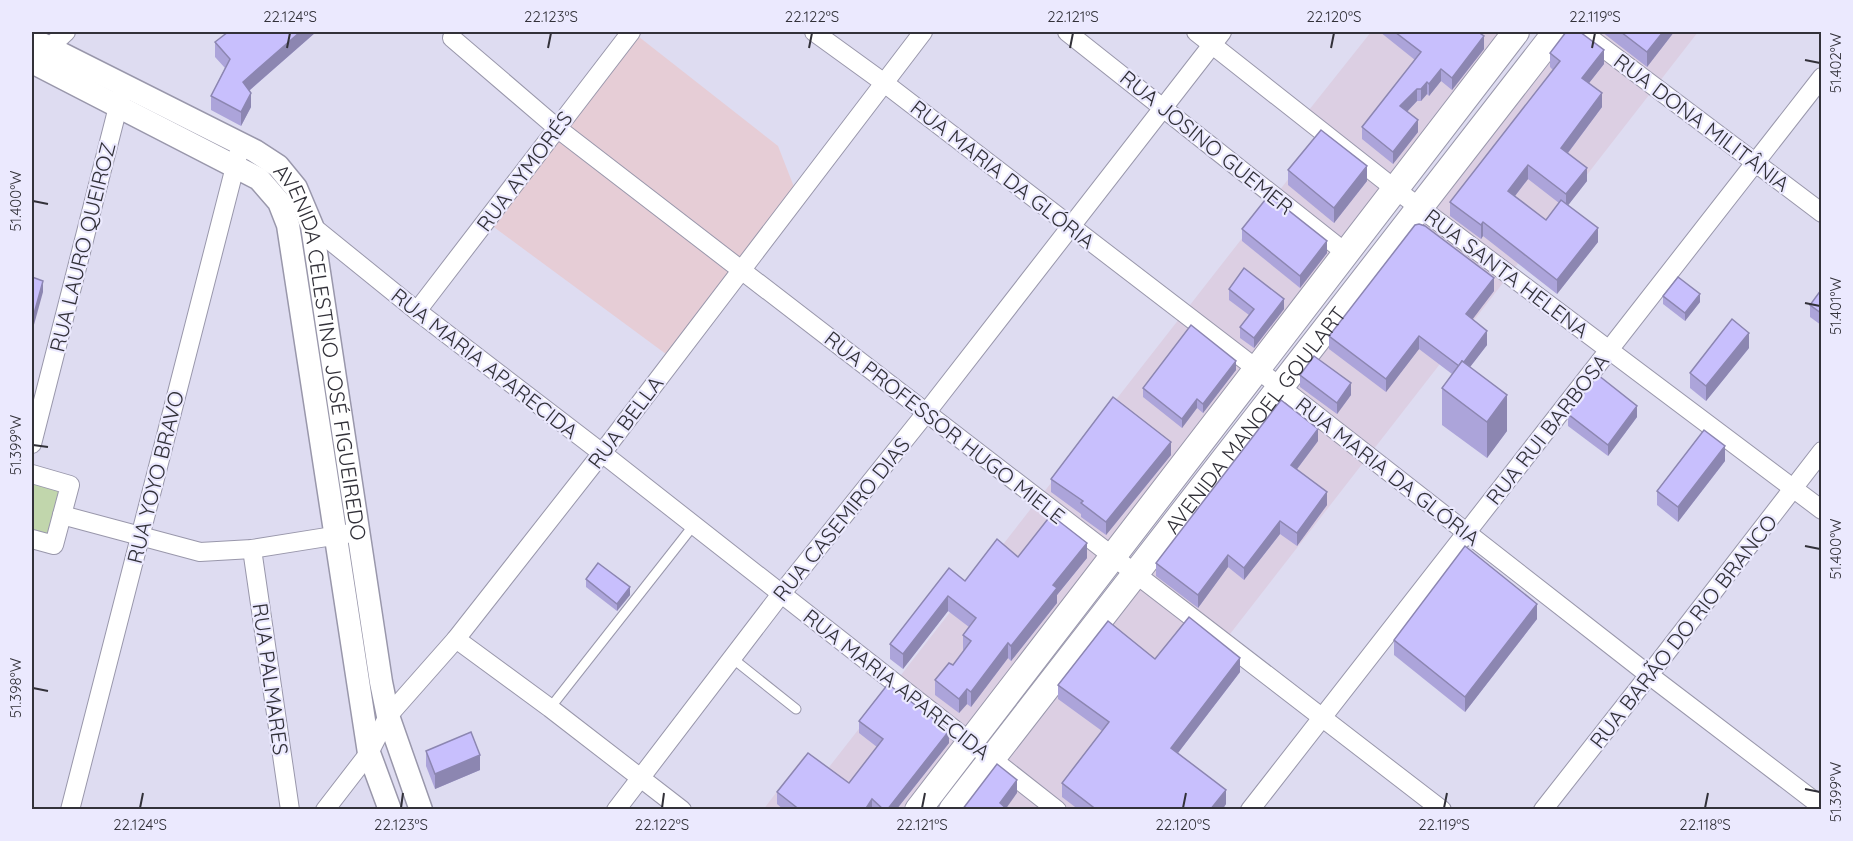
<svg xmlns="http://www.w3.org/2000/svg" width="1853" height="841" font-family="Quicksand,sans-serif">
	<rect width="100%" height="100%" fill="#dedcf1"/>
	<g fill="#dccfe3">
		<path d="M1371,32H1503L904,809L763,810L804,756L826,771L1329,127L1309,110Z"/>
		<path d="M1573,32H1698L1094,809L965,810Z"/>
	</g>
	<path fill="#e6cdd6" d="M634,33L778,146L796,192L670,357L487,222Z"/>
	<path fill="#c1d6ac" d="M32,481L61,488L49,535L32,530Z"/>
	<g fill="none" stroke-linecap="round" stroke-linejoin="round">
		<g stroke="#9997ab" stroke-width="11">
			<g id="service">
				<path d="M732,658L796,709"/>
				<path d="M550,708L693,526"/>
			</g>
		</g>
		<g stroke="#9997ab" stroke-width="20">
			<g id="minor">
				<path d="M814,32L883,82L1279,386L1649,675L1817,803"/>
				<path d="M1067,32L1346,253"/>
				<path d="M1196,32L1395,189L1822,510"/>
				<path d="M1582,32L1822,213"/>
				<path d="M452,38L557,128L1442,810"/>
				<path d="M41,55L66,32"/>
				<path d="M312,226L417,311L602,453L1057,810"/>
				<path d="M417,311L631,32"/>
				<path d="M32,444L121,95"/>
				<path d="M32,474L70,485L54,545L32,539"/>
				<path d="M62,515L200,552L252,549L358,532"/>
				<path d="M252,549L290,810"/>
				<path d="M456,639L550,708L682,810"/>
				<path d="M70,810L238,155"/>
				<path d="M325,810L369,753L388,716L456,639L602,453L923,32"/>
				<path d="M616,810L781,594L926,413L1222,32"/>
				<path d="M1250,810L1822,77"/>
				<path d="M1543,810L1649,675L1822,451"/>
			</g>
		</g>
		<g stroke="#9997ab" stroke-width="25">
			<g id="tertiary">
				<path id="s1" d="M32,39L255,151L278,166L296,188L312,226L381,682L388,716L421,810"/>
				<path d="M32,62L259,179L279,202L288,225L369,753L390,810"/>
			</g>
		</g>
		<g stroke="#9997ab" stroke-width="28">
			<g id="secondary">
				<path d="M918,810L1516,32"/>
				<path id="s2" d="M952,810L1556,32"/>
			</g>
		</g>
		<use href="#service" stroke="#fff" stroke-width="9"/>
		<use href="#minor" stroke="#fff" stroke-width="18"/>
		<use href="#tertiary" stroke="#fff" stroke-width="22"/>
		<use href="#secondary" stroke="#fff" stroke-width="26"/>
	</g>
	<g fill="#aca4da" fill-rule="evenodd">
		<path d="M228,32H316L249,91L251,107L241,126L211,110V96L225,68L215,57V42Z"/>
		<path d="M1380,32H1478L1484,49L1452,90L1441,81L1429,96L1427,94L1421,101H1417L1407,112L1418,132L1393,164L1362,139V127L1415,60Z"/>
		<path d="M1602,32H1674L1647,67Z"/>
		<path d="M1550,53L1604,64L1589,83L1602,107L1568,153L1587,181L1568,205L1598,242L1557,294L1483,236L1481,239L1450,216V202L1553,70L1550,67ZM1528,179L1559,203L1546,220L1515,196Z"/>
		<path d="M1288,170L1367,181L1334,223L1288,185Z"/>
		<path d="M1242,229L1327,253L1300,288L1242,241Z"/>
		<path d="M1229,289L1284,309L1254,348L1240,338V327L1249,315L1229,300Z"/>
		<path d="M1821,290V325L1810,317V305Z"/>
		<path d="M1494,291L1472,319L1487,345L1470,367L1507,431L1487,458L1442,425V388L1452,374L1419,349L1386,392L1329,349V336Z"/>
		<path d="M1663,296L1700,302L1685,321L1663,304Z"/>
		<path d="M1749,348L1706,401L1690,388V373Z"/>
		<path d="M1236,370L1203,413L1197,408L1182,428L1143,397V388Z"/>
		<path d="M1300,375L1351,395L1337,414L1300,387Z"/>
		<path d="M1568,414L1637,417L1608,456L1568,426Z"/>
		<path d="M1318,441L1297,469L1327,505L1297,546L1280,534L1244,580L1228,567L1198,608L1156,576V563Z"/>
		<path d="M1171,455L1106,535L1081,517V514L1051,492V479Z"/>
		<path d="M1725,461L1678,522L1657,505V491Z"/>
		<path d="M1018,557L1087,558L1057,595V603L1011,661L1008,658L971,707L967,704L959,713L935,695V680L953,665L964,650H963V635L969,627L948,611L903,669L890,659V644L965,581Z"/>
		<path d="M586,579L630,595L617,611L586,587Z"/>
		<path d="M1537,619L1465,712L1394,655V640Z"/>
		<path d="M1155,659L1240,672L1178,753L1226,804L1222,810H1079L1062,797V783L1102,731L1058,699V685Z"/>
		<path d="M859,721L949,743L896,810H784L777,804V792L849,783L877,747L859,733Z"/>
		<path d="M426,751L480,770L435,789L426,766Z"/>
	</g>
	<g fill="#8c86b1">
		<path d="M300,32H316L243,96V82Z"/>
		<path d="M1663,32H1674L1647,67V52Z"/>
		<path d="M1484,36V49L1452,90V78Z"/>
		<path d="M1604,50V64L1582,92V78Z"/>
		<path d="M1441,69V81L1429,96V84Z"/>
		<path d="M1427,82V94L1421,101V89Z"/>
		<path d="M1417,89V101L1400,119V106Z"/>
		<path d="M251,93V107L241,126V112Z"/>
		<path d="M1602,93V107L1561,162V148Z"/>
		<path d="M1418,120V132L1393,164V152Z"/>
		<path d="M1528,165V179L1508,205V191Z"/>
		<path d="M1367,166V181L1334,223V208Z"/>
		<path d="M1587,168V181L1566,208V194Z"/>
		<path d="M1483,222V236L1481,239V225Z"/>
		<path d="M1598,228V242L1557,294V280Z"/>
		<path d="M1327,241V253L1300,288V276Z"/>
		<path d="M1494,278V291L1466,328V314Z"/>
		<path d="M43,281V292L32,332V321Z"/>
		<path d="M1700,294V302L1685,321V313Z"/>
		<path d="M1284,299V309L1254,348V338Z"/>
		<path d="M1487,331V345L1460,380V367Z"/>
		<path d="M1749,333V348L1706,401V386Z"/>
		<path d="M1419,336V349L1386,392V379Z"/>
		<path d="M1236,361V370L1203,413V404Z"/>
		<path d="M1351,383V395L1337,414V403Z"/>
		<path d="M1507,395V431L1487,458V422Z"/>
		<path d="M1197,399V408L1182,428V419Z"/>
		<path d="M1637,406V417L1608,456V445Z"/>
		<path d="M1318,429V441L1291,477V465Z"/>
		<path d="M1171,442V455L1106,535V522Z"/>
		<path d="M1725,446V461L1678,522V507Z"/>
		<path d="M1327,492V505L1297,546V533Z"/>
		<path d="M1280,521V534L1244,580V568Z"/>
		<path d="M1087,543V558L1057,595V603L1011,661V646L1053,585Z"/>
		<path d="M1228,555V567L1198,608V595Z"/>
		<path d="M630,587V595L617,611V604Z"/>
		<path d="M948,596V611L903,669V654Z"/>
		<path d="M1537,604V619L1465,712V697Z"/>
		<path d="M1008,643V658L971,707V692Z"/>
		<path d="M1240,658V672L1171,762V748Z"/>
		<path d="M967,689V704L959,713V699Z"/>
		<path d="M949,731V743L896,810H887Z"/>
		<path d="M480,755V770L435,789V774Z"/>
		<path d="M1017,780V793L1005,810L1000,803Z"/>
		<path d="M1226,790V804L1222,810H1210Z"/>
		<path d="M872,799V810H865Z"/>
	</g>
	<g fill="#c8bffd" stroke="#8c86b1" stroke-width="1.5">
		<path d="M228,32H300L243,82L251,93L241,112L211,96L230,59L215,42Z"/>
		<path d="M1395,32H1478L1484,36L1452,78L1441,69L1429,84L1427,82L1421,89H1417L1400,106L1418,120L1393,152L1362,127L1421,52Z"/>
		<path d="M1566,32H1580L1604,50L1582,78L1602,93L1561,148L1587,168L1566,194L1528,165L1508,191L1546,220L1561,200L1598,228L1557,280L1483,222L1481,225L1450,202L1560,61L1550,53Z"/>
		<path d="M1621,32H1663L1647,52Z"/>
		<path d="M1321,130L1367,166L1334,208L1288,170Z"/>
		<path d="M1269,195L1327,241L1300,276L1242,229Z"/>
		<path d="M1419,224L1425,226L1494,278L1466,314L1487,331L1464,362L1462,361L1459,366L1419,336L1386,379L1329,336L1415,225Z"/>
		<path d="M1244,268L1284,299L1254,338L1240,327L1254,309L1229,289Z"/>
		<path d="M32,277L43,281L32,321Z"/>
		<path d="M1678,277L1700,294L1685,313L1663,296Z"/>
		<path d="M1821,290V313L1810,305Z"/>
		<path d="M1732,319L1749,333L1706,386L1690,373Z"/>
		<path d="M1191,325L1236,361L1203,404L1197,399L1182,419L1143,388Z"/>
		<path d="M1314,356L1351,383L1337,403L1300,375Z"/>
		<path d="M1462,361L1507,395L1487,422L1442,388Z"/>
		<path d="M1598,375L1637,406L1608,445L1568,414Z"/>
		<path d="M1113,397L1171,442L1106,522L1081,503L1083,501L1051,479Z"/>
		<path d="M1281,400L1318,429L1291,465L1327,492L1297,533L1280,521L1244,568L1228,555L1198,595L1156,563Z"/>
		<path d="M1704,430L1725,446L1678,507L1657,491Z"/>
		<path d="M1051,515L1087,543L1053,585L1057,588L1011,646L1008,643L971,692L967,689L959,699L935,680L949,663L953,665L971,641L963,635L976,618L948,596L903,654L890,644L949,568L965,581L997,539L1018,557Z"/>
		<path d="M1465,546L1537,604L1465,697L1394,640Z"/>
		<path d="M598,563L630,587L617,604L586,579Z"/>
		<path d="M1189,617L1240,658L1171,748L1226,790L1210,810H1097L1062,783L1109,722L1058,685L1108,621L1155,659Z"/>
		<path d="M888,684L949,731L887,810H884L872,799L865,810H800L777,792L808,753L849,783L883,739L859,721Z"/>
		<path d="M471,732L480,755L435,774L426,751Z"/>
		<path d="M997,764L1017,780L1000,803L1008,810H962Z"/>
	</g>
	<path fill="none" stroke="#323139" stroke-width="2" d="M287,48L290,33M548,48L551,33M809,48L812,33M1070,48L1073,33M1331,48L1334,33M1592,48L1595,33M1805,60L1820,63M33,201L48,204M1805,303L1820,306M33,445L48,447M1805,546L1820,549M33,688L48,691M1805,789L1820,792M140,808L143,793M401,808L403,793M662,808L664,793M922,808L925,793M1183,808L1186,793M1444,808L1447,793M1705,808L1708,793"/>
	<g text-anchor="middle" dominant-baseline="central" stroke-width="4.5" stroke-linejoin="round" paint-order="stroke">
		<g font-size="21" fill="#323139" stroke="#ebe9fe">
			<text transform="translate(1702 122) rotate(37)">RUA DONA MILITÂNIA</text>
			<text transform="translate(1207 142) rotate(39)">RUA JOSINO GUEMER</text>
			<text transform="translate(524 171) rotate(-53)">RUA AYMORÉS</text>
			<text transform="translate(1003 174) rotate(38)">RUA MARIA DA GLÓRIA</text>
			<text transform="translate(82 247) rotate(-76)">RUA LAURO QUEIROZ</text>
			<text transform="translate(1507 273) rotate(37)">RUA SANTA HELENA</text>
			<text stroke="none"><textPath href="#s1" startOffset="471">AVENIDA CELESTINO JOSÉ FIGUEIREDO</textPath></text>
			<text transform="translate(485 363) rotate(38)">RUA MARIA APARECIDA</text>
			<text stroke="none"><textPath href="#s2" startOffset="494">AVENIDA MANOEL GOULART</textPath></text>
			<text transform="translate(625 422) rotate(-53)">RUA BELLA</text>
			<text transform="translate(945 427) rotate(38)">RUA PROFESSOR HUGO MIELE</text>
			<text transform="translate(1547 429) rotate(-52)">RUA RUI BARBOSA</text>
			<text transform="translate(1388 471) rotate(38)">RUA MARIA DA GLÓRIA</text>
			<text transform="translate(155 477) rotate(-76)">RUA YOYO BRAVO</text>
			<text transform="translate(841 519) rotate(-51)">RUA CASEMIRO DIAS</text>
			<text transform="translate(1683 631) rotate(-52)">RUA BARÃO DO RIO BRANCO</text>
			<text transform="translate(271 679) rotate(82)">RUA PALMARES</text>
			<text transform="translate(897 684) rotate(38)">RUA MARIA APARECIDA</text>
		</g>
	</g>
	<rect width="1853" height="841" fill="none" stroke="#ebe9fe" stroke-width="66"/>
	<rect x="33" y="33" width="1787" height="775" fill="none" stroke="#323139" stroke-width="2"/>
	<g font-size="15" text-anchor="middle" fill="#323139">
		<text x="290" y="22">22.124°S</text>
		<text x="551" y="22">22.123°S</text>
		<text x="812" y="22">22.122°S</text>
		<text x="1073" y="22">22.121°S</text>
		<text x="1334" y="22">22.120°S</text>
		<text x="1595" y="22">22.119°S</text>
		<text transform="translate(1836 63) rotate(-90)" y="5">51.402°W</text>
		<text transform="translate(16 201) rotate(-90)" y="5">51.400°W</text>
		<text transform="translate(1836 306) rotate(-90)" y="5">51.401°W</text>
		<text transform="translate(16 445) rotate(-90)" y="5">51.399°W</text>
		<text transform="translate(1836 549) rotate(-90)" y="5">51.400°W</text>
		<text transform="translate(16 688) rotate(-90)" y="5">51.398°W</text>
		<text transform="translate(1836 792) rotate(-90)" y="5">51.399°W</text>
		<text x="140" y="830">22.124°S</text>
		<text x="401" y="830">22.123°S</text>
		<text x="662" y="830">22.122°S</text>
		<text x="922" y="830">22.121°S</text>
		<text x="1183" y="830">22.120°S</text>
		<text x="1444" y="830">22.119°S</text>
		<text x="1705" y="830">22.118°S</text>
	</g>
</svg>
